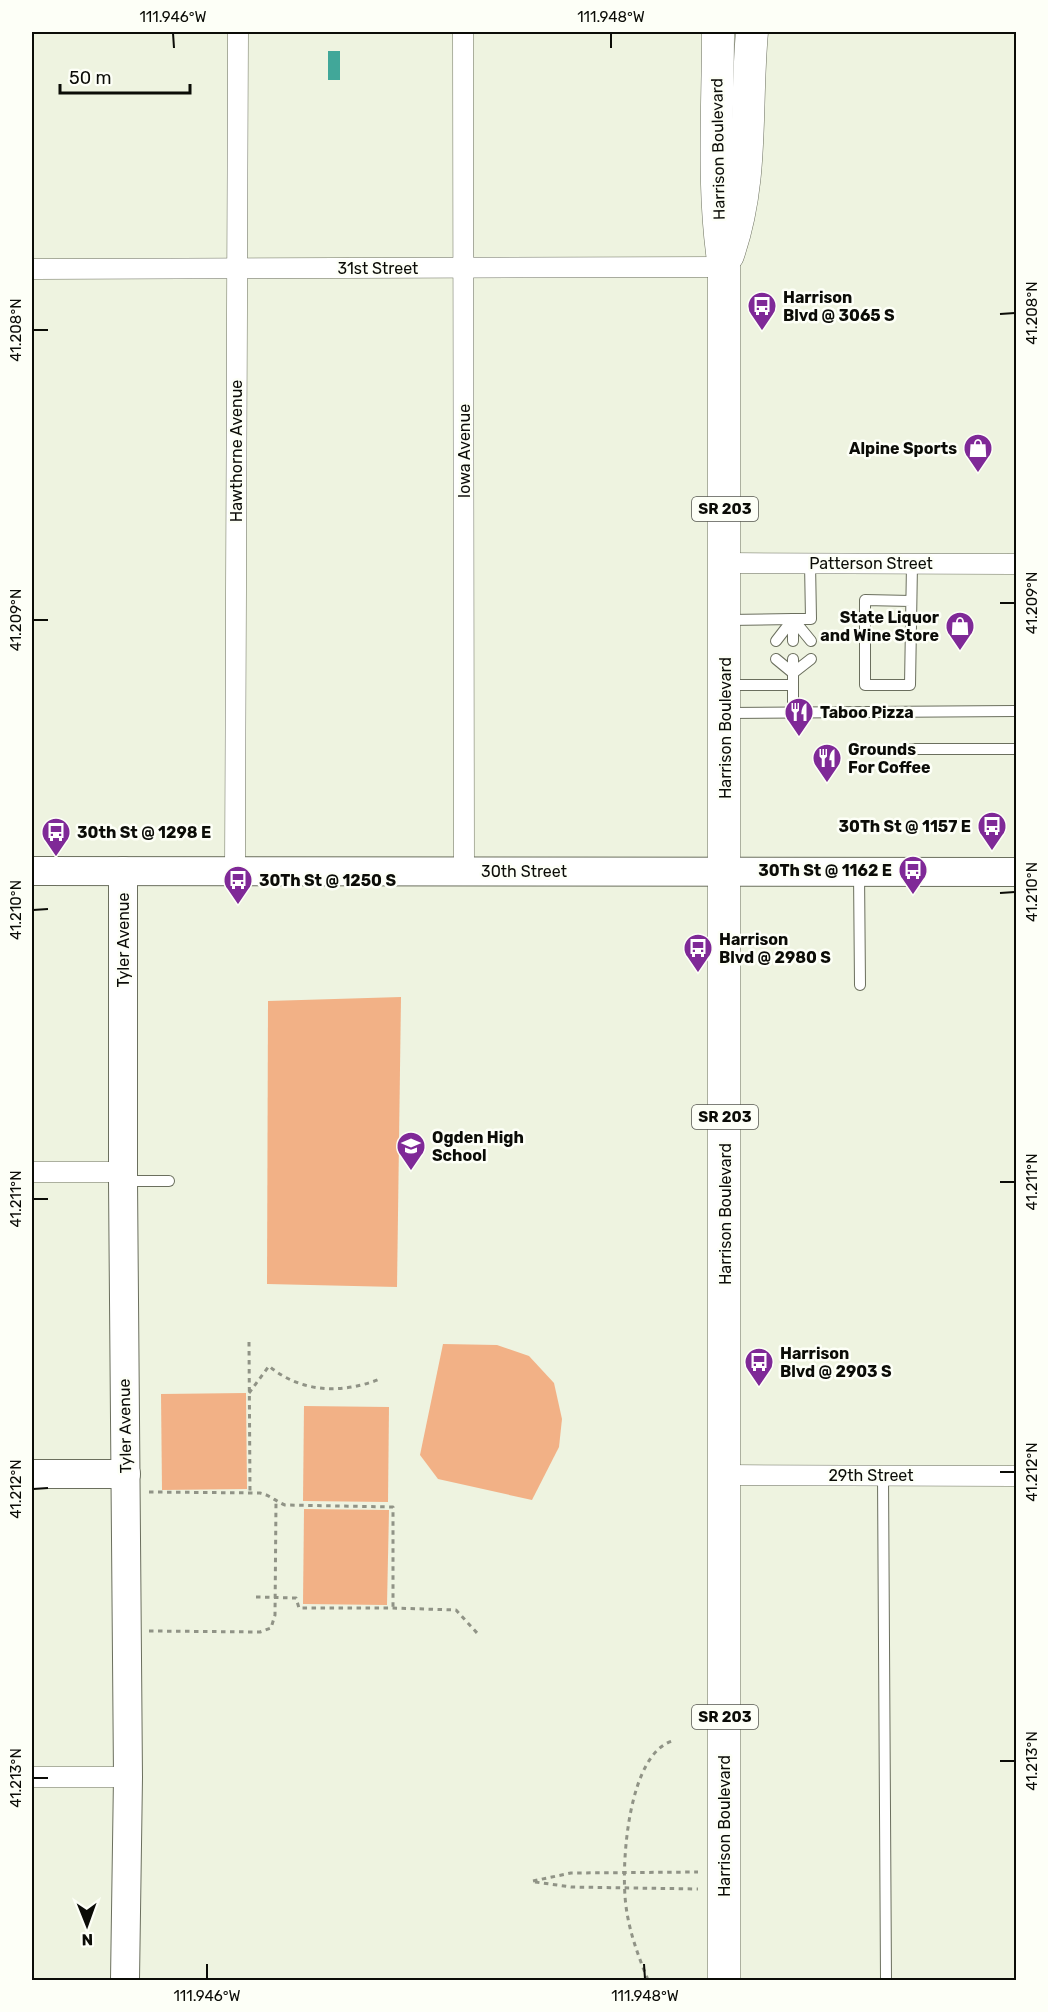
<svg xmlns="http://www.w3.org/2000/svg" width="1048" height="2012" font-family="Rubik,sans-serif">
	<rect width="100%" height="100%" fill="#eef3e0"/>
	<g fill="#f2b186">
		<path d="M401,997L397,1287L267,1284L268,1001Z"/>
		<path d="M443,1344L497,1345L529,1356L554,1383L562,1419L559,1447L532,1500L438,1479L420,1455Z"/>
		<path d="M246,1393L247,1489L162,1490L161,1394Z"/>
		<path d="M304,1406L389,1407L388,1502L303,1501Z"/>
		<path d="M304,1509L389,1510L387,1605L303,1604Z"/>
	</g>
	<rect fill="#41a799" x="328" y="51" width="12" height="29"/>
	<g fill="none" stroke-linecap="round" stroke-linejoin="round">
		<g stroke="#6b6f5e" stroke-width="12">
			<g id="lane">
				<path d="M911,601L865,600V685H910L912,564"/>
				<path d="M793,619H811L810,563"/>
				<path d="M793,619L811,641"/>
				<path d="M728,620L793,619V641"/>
				<path d="M776,641L793,619"/>
				<path d="M776,659L793,673L811,659"/>
				<path d="M793,659V713"/>
				<path d="M727,685H793"/>
				<path d="M726,713L1016,711"/>
				<path d="M912,749H1016"/>
				<path d="M859,872L860,985"/>
				<path d="M123,1181H169"/>
				<path d="M883,1475L886,1980"/>
			</g>
		</g>
		<g stroke="#6b6f5e" stroke-width="21">
			<g id="street">
				<path d="M463,32L464,870"/>
				<path d="M32,269L724,267"/>
				<path d="M725,563L1016,564"/>
				<path d="M235,871L238,32"/>
				<path d="M32,1172H123"/>
				<path d="M725,1475L1016,1476"/>
				<path d="M32,1777H128"/>
			</g>
		</g>
		<g stroke="#6b6f5e" stroke-width="30">
			<g id="secondary">
				<path d="M32,871L1016,872"/>
				<path d="M123,871V1181L128,1777L125,1980"/>
				<path d="M32,1474H126"/>
			</g>
		</g>
		<g stroke="#6b6f5e" stroke-width="33">
			<g id="primary">
				<path d="M718,32C718,109 712,190 724,267V1980"/>
				<path d="M728,255C754,180 745,108 752,32"/>
			</g>
		</g>
		<g stroke="#909386" stroke-width="3" stroke-dasharray="4.5 4.5" stroke-linecap="butt">
			<path d="M249,1342L250,1492"/>
			<path d="M249,1393L269,1366C301,1393 342,1394 380,1379"/>
			<path d="M149,1492L260,1493C270,1495 275,1501 285,1505L393,1507V1608"/>
			<path d="M256,1597L296,1598L299,1608H393L456,1610L478,1634"/>
			<path d="M149,1631L260,1632L271,1628L275,1615L276,1502"/>
			<path d="M533,1881L571,1873L698,1872"/>
			<path d="M535,1882L571,1887L698,1889"/>
			<path d="M648,1980C637,1953 627,1926 625,1896C622,1857 629,1755 672,1741"/>
		</g>
		<use href="#lane" stroke="#fff" stroke-width="10"/>
		<use href="#street" stroke="#fff" stroke-width="20"/>
		<use href="#secondary" stroke="#fff" stroke-width="28"/>
		<use href="#primary" stroke="#fff" stroke-width="32"/>
	</g>
	<path fill="none" stroke="#0b0c07" stroke-width="2" d="M173,33L174,48M611,33V48M1000,314L1015,313M33,330H48M1000,603H1015M33,620H48M1000,893L1015,892M33,910L48,909M1000,1182H1015M33,1199H48M1000,1472H1015M33,1489L48,1488M1000,1761H1015M33,1778H48M207,1964V1979M644,1964L645,1979"/>
	<defs>
		<g id="bus-pin" transform="scale(1.5)"><path d="M0 17L-7.5 6A9.5 9.5 0 1 1 7.5 6Z" fill="#7f2997" stroke="#fdfff7"/><path d="M-5-6H5V4H4V6H2V4H-2V6H-4V4H-5ZM-3.5-4V0h7V-4ZM-3.5 1.2v1.5H-2V1.2ZM2 1.2v1.5H3.5V1.2Z" fill="#fff"/></g>
		<g id="shop-pin" transform="scale(1.5)"><path d="M0 17L-7.5 6A9.5 9.5 0 1 1 7.5 6Z" fill="#7f2997" stroke="#fdfff7"/><path d="M-5-2.5h2.3a2.7 3.5 0 0 1 5.4 0H5L5.5 6h-11ZM-1.5-2.5h3a1.5 2.3 0 0 0-3 0Z" fill="#fff"/></g>
		<g id="restaurant-pin" transform="scale(1.5)"><path d="M0 17L-7.5 6A9.5 9.5 0 1 1 7.5 6Z" fill="#7f2997" stroke="#fdfff7"/><path d="M-5-6h1v4h1v-4h1v4h1v-4h1v5L-1.5 .5V6h-2V.5L-5-1ZM5-6V6H3V1.5H1.5Q1.5-4 5-6Z" fill="#fff"/></g>
		<g id="school-pin" transform="scale(1.5)"><path d="M0 17L-7.5 6A9.5 9.5 0 1 1 7.5 6Z" fill="#7f2997" stroke="#fdfff7"/><path d="M0-5L7-2L0 1L-7-2ZM-4 1L0 2.5L4 1V4Q0 6-4 4Z" fill="#fff"/></g>
	</defs>
	<g fill-rule="evenodd">
		<use href="#bus-pin" x="762" y="306"/>
		<use href="#shop-pin" x="978" y="448"/>
		<use href="#shop-pin" x="960" y="626"/>
		<use href="#restaurant-pin" x="799" y="712"/>
		<use href="#restaurant-pin" x="827" y="758"/>
		<use href="#bus-pin" x="992" y="826"/>
		<use href="#bus-pin" x="56" y="832"/>
		<use href="#bus-pin" x="913" y="870"/>
		<use href="#bus-pin" x="238" y="880"/>
		<use href="#bus-pin" x="698" y="948"/>
		<use href="#school-pin" x="411" y="1146"/>
		<use href="#bus-pin" x="759" y="1362"/>
	</g>
	<g text-anchor="middle" dominant-baseline="central" stroke-width="5" stroke-linejoin="round" paint-order="stroke">
		<g fill="#fdfff7" stroke="#54554f" stroke-width="1.5">
			<rect x="692" y="497" width="66" height="24" rx="4.5"/>
			<rect x="692" y="1105" width="66" height="24" rx="4.5"/>
			<rect x="692" y="1705" width="66" height="24" rx="4.5"/>
		</g>
		<g font-size="15" font-weight="bold" fill="#0b0c07">
			<text x="725" y="509">SR 203</text>
			<text x="725" y="1117">SR 203</text>
			<text x="725" y="1717">SR 203</text>
		</g>
		<g font-size="16" fill="#0b0c07" stroke="#fdfff7">
			<text transform="translate(718 149) rotate(-91)">Harrison Boulevard</text>
			<text x="378" y="268">31st Street</text>
			<text transform="translate(236 451) rotate(-90)">Hawthorne Avenue</text>
			<text transform="translate(464 451) rotate(-90)">Iowa Avenue</text>
			<text x="871" y="563">Patterson Street</text>
			<text transform="translate(725 728) rotate(-90)">Harrison Boulevard</text>
			<text x="524" y="871">30th Street</text>
			<text transform="translate(123 940) rotate(-90)">Tyler Avenue</text>
			<text transform="translate(725 1214) rotate(-90)">Harrison Boulevard</text>
			<text transform="translate(125 1426) rotate(-91)">Tyler Avenue</text>
			<text x="871" y="1475">29th Street</text>
			<text transform="translate(724 1826) rotate(-90)">Harrison Boulevard</text>
		</g>
		<g font-size="16" font-weight="bold" fill="#0b0c07" stroke="#fdfff7" text-anchor="start">
			<text x="783" y="297">Harrison<tspan x="783" dy="18">Blvd @ 3065 S</tspan></text>
			<text x="957" y="448" text-anchor="end">Alpine Sports</text>
			<text x="939" y="617" text-anchor="end">State Liquor<tspan x="939" dy="18">and Wine Store</tspan></text>
			<text x="820" y="712">Taboo Pizza</text>
			<text x="848" y="749">Grounds<tspan x="848" dy="18">For Coffee</tspan></text>
			<text x="971" y="826" text-anchor="end">30Th St @ 1157 E</text>
			<text x="77" y="832">30th St @ 1298 E</text>
			<text x="892" y="870" text-anchor="end">30Th St @ 1162 E</text>
			<text x="259" y="880">30Th St @ 1250 S</text>
			<text x="719" y="939">Harrison<tspan x="719" dy="18">Blvd @ 2980 S</tspan></text>
			<text x="432" y="1137">Ogden High<tspan x="432" dy="18">School</tspan></text>
			<text x="780" y="1353">Harrison<tspan x="780" dy="18">Blvd @ 2903 S</tspan></text>
		</g>
	</g>
	<rect width="1048" height="2012" fill="none" stroke="#fdfff7" stroke-width="66"/>
	<g transform="translate(87 1925) rotate(179)" stroke="#fdfff7" stroke-width="4.5" paint-order="stroke">
	<path d="M0-4.5L10 22L0 15L-10 22Z" fill="#0b0c07"/>
	<text y="-9" font-size="16" font-weight="bold" text-anchor="middle" fill="#0b0c07">N</text>
	</g>
	<path d="M60 84v9h130v-9" fill="none" stroke="#0b0c07" stroke-width="3"/>
	<text x="69" y="84" font-size="18" fill="#0b0c07" stroke="#fdfff7" stroke-width="4.5" paint-order="stroke">50 m</text>
	<rect x="33" y="33" width="982" height="1946" fill="none" stroke="#0b0c07" stroke-width="2"/>
	<g font-size="15" text-anchor="middle" fill="#0b0c07">
		<text x="173" y="22">111.946°W</text>
		<text x="611" y="22">111.948°W</text>
		<text transform="translate(1032 313) rotate(-90)" y="5">41.208°N</text>
		<text transform="translate(16 330) rotate(-90)" y="5">41.208°N</text>
		<text transform="translate(1032 603) rotate(-90)" y="5">41.209°N</text>
		<text transform="translate(16 620) rotate(-90)" y="5">41.209°N</text>
		<text transform="translate(1032 892) rotate(-90)" y="5">41.210°N</text>
		<text transform="translate(16 910) rotate(-90)" y="5">41.210°N</text>
		<text transform="translate(1032 1182) rotate(-90)" y="5">41.211°N</text>
		<text transform="translate(16 1199) rotate(-90)" y="5">41.211°N</text>
		<text transform="translate(1032 1472) rotate(-90)" y="5">41.212°N</text>
		<text transform="translate(16 1489) rotate(-90)" y="5">41.212°N</text>
		<text transform="translate(1032 1761) rotate(-90)" y="5">41.213°N</text>
		<text transform="translate(16 1778) rotate(-90)" y="5">41.213°N</text>
		<text x="207" y="2001">111.946°W</text>
		<text x="645" y="2001">111.948°W</text>
	</g>
</svg>
